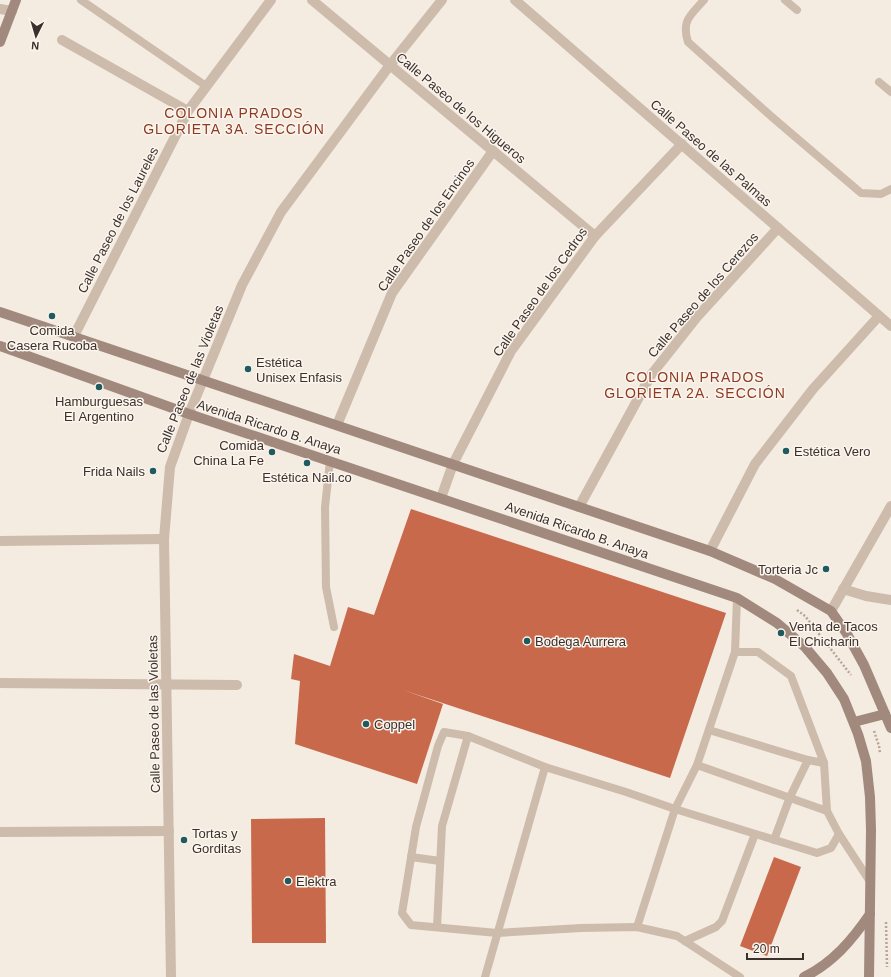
<svg xmlns="http://www.w3.org/2000/svg" width="891" height="977" font-family="Helvetica,sans-serif">
	<rect width="100%" height="100%" fill="#f4ebe1"/>
	<g fill="#c8694b">
		<path d="M411,509L726,613L670,778L403,690L443,704L417,784L295,744L300,681L291,679L294,654L330,666L348,607L374,615Z"/>
		<path d="M325,818L326,943H252L251,819Z"/>
		<path d="M774,857L801,867L767,956L740,946Z"/>
	</g>
	<g fill="none" stroke-linecap="round" stroke-linejoin="round">
		<g stroke="#b9a596" stroke-width="2.5" stroke-dasharray="2 2" stroke-linecap="butt">
			<path d="M797,610L805,616L851,675"/>
			<path d="M874,731L879,746L880,753"/>
			<path d="M886,922L887,967"/>
		</g>
		<g stroke="#cdbbac" stroke-width="8">
			<path d="M81,0L206,86"/>
			<path d="M704,0C691,15 681,20 688,42L772,117L861,193L881,194L891,189"/>
			<path d="M785,0L797,10"/>
			<path d="M879,82L891,92"/>
			<path d="M330,461L325,507L326,587L334,627"/>
			<path d="M735,652L737,598"/>
			<path d="M709,730L808,760L824,763"/>
			<path d="M697,765L827,811L839,834L871,883"/>
			<path d="M774,840L790,797L808,760"/>
			<path d="M411,857L440,861"/>
			<path d="M437,927L442,826L468,736"/>
			<path d="M637,927L675,809L817,853L831,848L839,834"/>
			<path d="M685,941L716,927L722,921L755,834"/>
			<path d="M485,977L545,767"/>
			<path d="M740,977L677,936L637,927L581,928L497,933L411,925L402,913L416,827L438,746L444,732L468,736L545,767L626,792L675,809L697,765L735,652H758L791,676L824,763L827,811"/>
		</g>
		<g stroke="#cdbbac" stroke-width="10">
			<path d="M312,0L595,236"/>
			<path d="M515,0L891,326"/>
			<path d="M0,9L12,11"/>
			<path d="M62,40L188,111"/>
			<path d="M74,336L188,111L271,0"/>
			<path d="M337,425L392,293L493,151"/>
			<path d="M441,498L453,464L511,351L595,236L682,144"/>
			<path d="M579,507L651,375L697,317L778,228"/>
			<path d="M0,541L164,539"/>
			<path d="M710,551L755,464L813,389L879,316"/>
			<path d="M843,589L866,596L891,600"/>
			<path d="M831,611L891,506"/>
			<path d="M0,683L237,685"/>
			<path d="M0,832L169,831"/>
			<path d="M171,977L164,539L170,467L189,414L242,285L281,212L390,65L442,0"/>
		</g>
		<g stroke="#a18a7d" stroke-width="10">
			<path d="M0,42L16,0"/>
			<path d="M0,312L710,551L775,579L831,611L847,634L864,665L891,728"/>
			<path d="M0,346L189,414L737,598L777,623L805,647L827,673L844,699L858,734L866,761L870,797L871,830L869,977"/>
			<path d="M854,722L885,714"/>
			<path d="M804,977C833,963 852,940 870,914"/>
		</g>
	</g>
	<g fill="#1f5a5e" stroke="#fbf5ee" stroke-width="1.5">
		<circle cx="52" cy="316" r="4"/>
		<circle cx="248" cy="369" r="4"/>
		<circle cx="99" cy="387" r="4"/>
		<circle cx="786" cy="451" r="4"/>
		<circle cx="272" cy="452" r="4"/>
		<circle cx="307" cy="463" r="4"/>
		<circle cx="153" cy="471" r="4"/>
		<circle cx="826" cy="569" r="4"/>
		<circle cx="781" cy="633" r="4"/>
		<circle cx="527" cy="641" r="4"/>
		<circle cx="366" cy="724" r="4"/>
		<circle cx="184" cy="840" r="4"/>
		<circle cx="288" cy="881" r="4"/>
	</g>
	<g text-anchor="middle" dominant-baseline="central" stroke-width="3" stroke-linejoin="round" paint-order="stroke">
		<g font-size="13" fill="#3b302b" stroke="#fbf5ee">
			<text transform="translate(461 108) rotate(40)">Calle Paseo de los Higueros</text>
			<text transform="translate(711 153) rotate(41)">Calle Paseo de las Palmas</text>
			<text transform="translate(118 220) rotate(-63)">Calle Paseo de los Laureles</text>
			<text transform="translate(426 225) rotate(-55)">Calle Paseo de los Encinos</text>
			<text transform="translate(540 292) rotate(-55)">Calle Paseo de los Cedros</text>
			<text transform="translate(703 295) rotate(-49)">Calle Paseo de los Cerezos</text>
			<text transform="translate(190 379) rotate(-68)">Calle Paseo de las Violetas</text>
			<text transform="translate(269 427) rotate(18)">Avenida Ricardo B. Anaya</text>
			<text transform="translate(577 530) rotate(19)">Avenida Ricardo B. Anaya</text>
			<text transform="translate(154 714) rotate(-91)">Calle Paseo de las Violetas</text>
		</g>
		<g font-size="13" fill="#3b302b" stroke="#fbf5ee" text-anchor="start">
			<text x="52" y="330" text-anchor="middle">Comida<tspan x="52" dy="15">Casera Rucoba</tspan></text>
			<text x="256" y="362">Estética<tspan x="256" dy="15">Unisex Enfasis</tspan></text>
			<text x="99" y="401" text-anchor="middle">Hamburguesas<tspan x="99" dy="15">El Argentino</tspan></text>
			<text x="264" y="445" text-anchor="end">Comida<tspan x="264" dy="15">China La Fe</tspan></text>
			<text x="794" y="451">Estética Vero</text>
			<text x="145" y="471" text-anchor="end">Frida Nails</text>
			<text x="307" y="477" text-anchor="middle">Estética Nail.co</text>
			<text x="818" y="569" text-anchor="end">Torteria Jc</text>
			<text x="789" y="626">Venta de Tacos<tspan x="789" dy="15">El Chicharin</tspan></text>
			<text x="535" y="641">Bodega Aurrera</text>
			<text x="374" y="724">Coppel</text>
			<text x="192" y="833">Tortas y<tspan x="192" dy="15">Gorditas</tspan></text>
			<text x="296" y="881">Elektra</text>
		</g>
		<g font-size="14" letter-spacing="1" fill="#8c3b22" stroke="#fbf5ee">
			<text x="234" y="113">COLONIA PRADOS<tspan x="234" dy="16">GLORIETA 3A. SECCIÓN</tspan></text>
			<text x="695" y="377">COLONIA PRADOS<tspan x="695" dy="16">GLORIETA 2A. SECCIÓN</tspan></text>
		</g>
	</g>
	<g transform="translate(36 36) rotate(185)" stroke="#fbf5ee" stroke-width="3" paint-order="stroke">
	<path d="M0-3L7 15L0 10L-7 15Z" fill="#3b302b"/>
	<text y="-6" font-size="11" font-weight="bold" text-anchor="middle" fill="#3b302b">N</text>
	</g>
	<path d="M747 953v6h56v-6" fill="none" stroke="#3b302b" stroke-width="2"/>
	<text x="753" y="953" font-size="12" fill="#3b302b" stroke="#fbf5ee" stroke-width="3" paint-order="stroke">20 m</text>
</svg>
